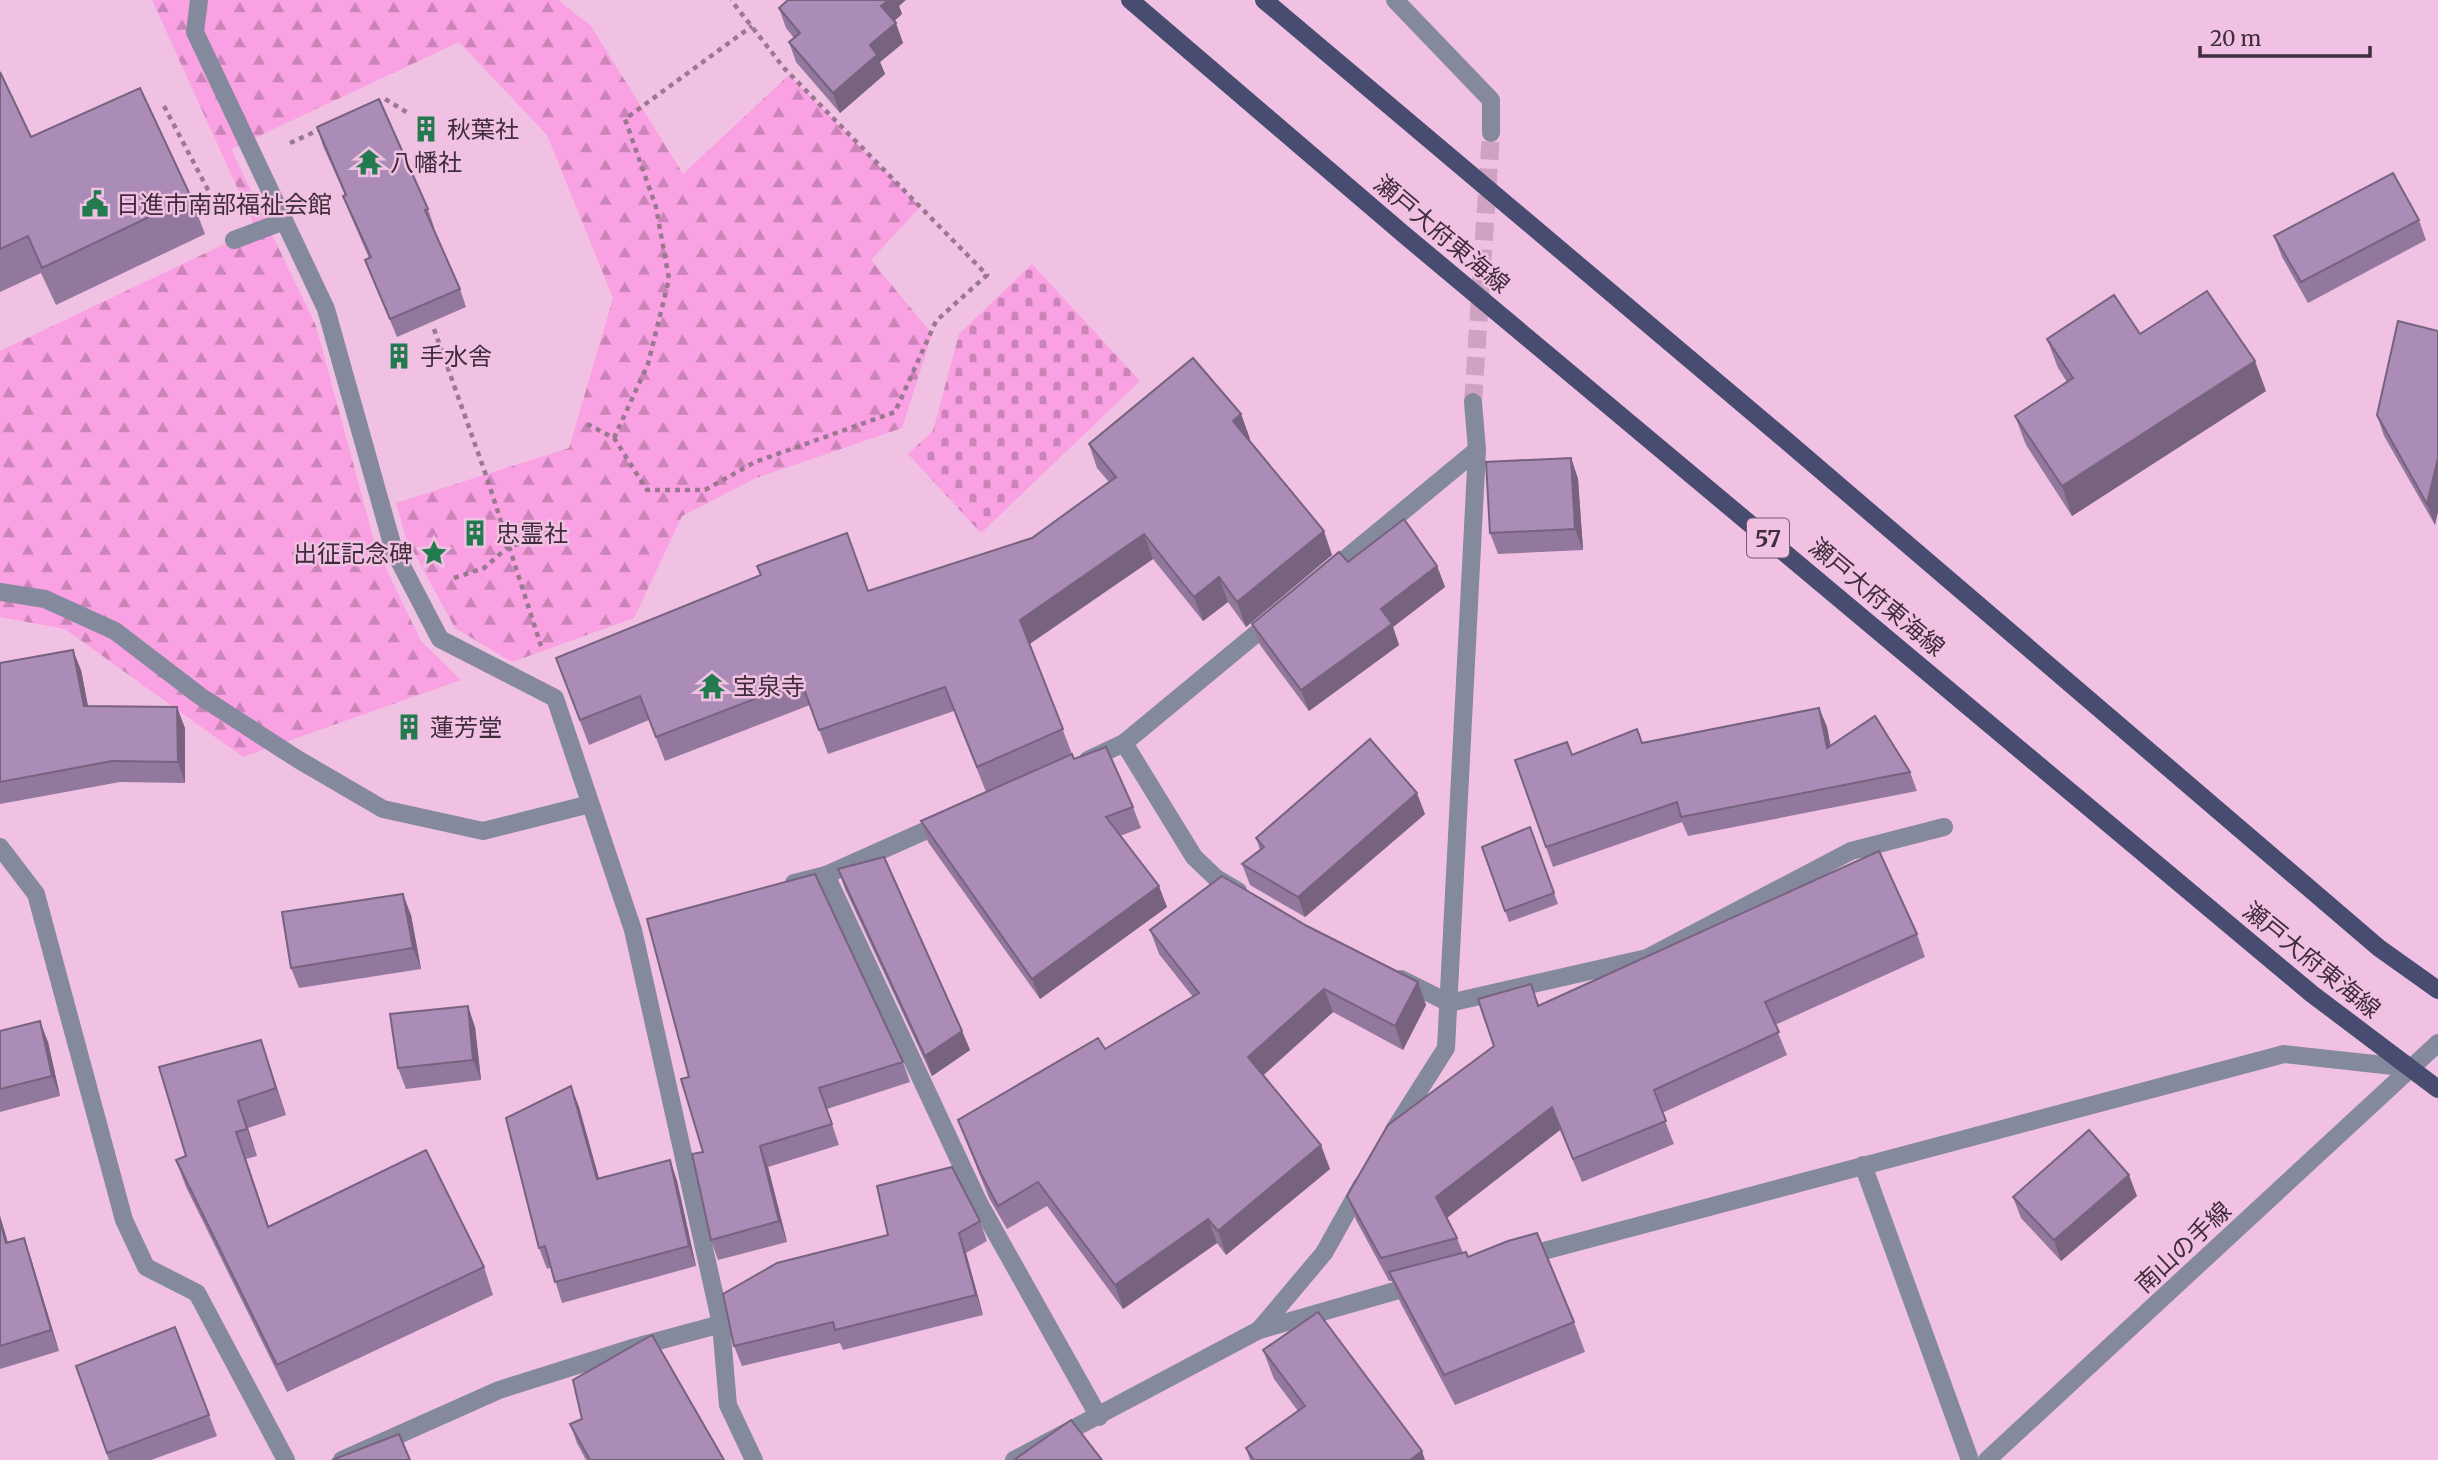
<svg xmlns="http://www.w3.org/2000/svg" width="2438" height="1460" font-family="Merriweather,'Noto Sans JP',serif">
	<defs>
		<pattern id="forest-firs" width="22" height="20" patternUnits="userSpaceOnUse" patternTransform="scale(1.75)"><rect width="22" height="20" fill="#f9a1e2"/><path d="M5 1l3.5 6h-7zM16 11l3.5 6h-7z" fill="#cb84b8"/></pattern>
		<pattern id="cemetery-stones" width="16" height="16" patternUnits="userSpaceOnUse" patternTransform="scale(1.75)"><rect width="16" height="16" fill="#f9a1e2"/><path d="M2 7V4a2 2 0 0 1 4 0v3zM10 15v-3a2 2 0 0 1 4 0v3z" fill="#cb84b8"/></pattern>
	</defs>
	<rect width="100%" height="100%" fill="#f0c1e2"/>
	<path fill="url(#forest-firs)" d="M152,0H558L591,26L683,174L789,75L920,207L871,260L932,334L902,428L756,478L682,516L634,618L512,662L455,628L406,538L396,503L569,448L613,298L547,135L459,42L231,149L316,326L376,548L421,641L461,680L243,757L65,629L0,617V351L256,229Z"/>
	<path fill="url(#cemetery-stones)" d="M1032,264L1140,381L981,533L908,454L933,431L959,334Z"/>
	<g fill="none" stroke-linecap="round" stroke-linejoin="round">
		<path stroke="#cda3c1" stroke-width="18" stroke-dasharray="18 9" stroke-linecap="butt" d="M1473,402L1491,133"/>
		<g stroke="#9a7890" stroke-width="4.5" stroke-dasharray="5 5" stroke-linecap="butt">
			<path d="M376,103L385,99L408,113"/>
			<path d="M164,106L217,207"/>
			<path d="M290,143L321,129"/>
			<path d="M434,329L487,478L541,646"/>
			<path d="M587,424L614,438L647,490H705L755,462L895,412L936,321L987,275L784,68L731,0"/>
			<path d="M614,438L648,364L669,279L656,207L625,119L752,26"/>
			<path d="M454,578L484,568L508,547L566,530"/>
		</g>
		<g stroke="#85899d" stroke-width="18">
			<path d="M199,0L195,32L326,309L394,551L440,639L555,698L633,930L721,1324L728,1405L754,1460"/>
			<path d="M1395,0L1491,100V133"/>
			<path d="M234,240L284,221"/>
			<path d="M1327,574L1477,450"/>
			<path d="M0,592L45,599L115,631L200,696L299,760L383,809L483,831L590,804"/>
			<path d="M1124,743L1194,857L1216,878L1238,891"/>
			<path d="M1088,760L1124,743L1274,619"/>
			<path d="M0,847L36,894L124,1220L146,1267L197,1293L286,1460"/>
			<path d="M826,875L979,1203L1099,1417"/>
			<path d="M794,883L826,875L947,821"/>
			<path d="M1401,979L1449,1003L1647,958L1851,851L1944,827"/>
			<path d="M1394,1130L1446,1048L1477,450L1473,402"/>
			<path d="M1863,1165L1970,1460"/>
			<path d="M1521,1257L2284,1054L2411,1068"/>
			<path d="M1259,1330L1324,1253L1362,1185"/>
			<path d="M342,1460L499,1390L632,1348L721,1324"/>
			<path d="M1014,1460L1259,1330L1416,1285"/>
			<path d="M1987,1460L2438,1043"/>
		</g>
		<g stroke="#474c70" stroke-width="18">
			<path d="M1130,0L1401,232L2312,994L2438,1089"/>
			<path d="M1264,0L1782,437L2379,948L2438,990"/>
		</g>
	</g>
	<g fill="#92789d">
		<path d="M899,6L902,14L894,21L903,43L880,62L885,74L840,113L796,62L789,42L794,38L786,28L779,8Z"/>
		<path d="M0,72L31,137L191,197L205,234L56,305L41,273L0,292Z"/>
		<path d="M317,127L428,209L434,227L433,228L460,289L466,307L397,337L365,260L369,258L350,214L343,196L345,195L323,146Z"/>
		<path d="M2419,220L2426,240L2308,303L2282,257L2274,236Z"/>
		<path d="M2438,331L2435,525L2384,436L2377,415Z"/>
		<path d="M2140,334L2266,391L2072,516L2026,445L2015,416L2067,382L2058,368L2047,339Z"/>
		<path d="M1241,414L1250,439L1248,440L1332,555L1246,627L1228,602L1203,621L1153,559L1030,644L1072,754L986,792L954,711L828,754L810,705L665,761L649,720L589,745L556,658L868,591L1032,538L1109,482L1097,468L1089,444Z"/>
		<path d="M1571,458L1578,479L1583,550L1498,554L1490,533Z"/>
		<path d="M1348,562L1437,566L1445,587L1393,627L1399,645L1309,711L1260,645L1252,624Z"/>
		<path d="M0,663L81,670L88,706L185,728V783L120,782L0,804Z"/>
		<path d="M1819,708L1827,727L1830,746L1910,772L1917,791L1688,836L1682,822L1553,867L1515,760L1572,755L1642,743Z"/>
		<path d="M1074,759L1133,807L1141,828L1120,836L1167,907L1040,999L928,842L921,821Z"/>
		<path d="M1425,814L1305,917L1250,885L1242,864L1260,850L1256,838Z"/>
		<path d="M1482,847L1554,893L1558,904L1509,922Z"/>
		<path d="M838,869L962,1031L970,1050L932,1076L845,889Z"/>
		<path d="M411,915L421,969L299,988L291,968Z"/>
		<path d="M1307,926L1418,982L1426,1005L1403,1050L1333,1012L1263,1075L1330,1169L1226,1255L1217,1243L1123,1309L1047,1206L1007,1229L989,1198L958,1120L1105,1049L1193,997L1159,954L1150,930Z"/>
		<path d="M1917,934L1925,957L1775,1025L1787,1055L1662,1113L1674,1144L1582,1182L1560,1130L1447,1218L1457,1238L1463,1253L1574,1322L1585,1352L1455,1405L1400,1302L1392,1281H1389L1356,1220L1347,1196L1494,1046L1531,984L1539,1005Z"/>
		<path d="M475,1027L481,1080L406,1089L398,1068Z"/>
		<path d="M0,1031L48,1042L60,1096L0,1112Z"/>
		<path d="M261,1040L286,1115L248,1128L257,1156L246,1159L269,1227L484,1267L493,1295L287,1392L186,1187L176,1160L186,1156Z"/>
		<path d="M903,1062L910,1082L827,1109L839,1145L768,1167L787,1242L718,1260L711,1240L703,1152L681,1079Z"/>
		<path d="M571,1086L579,1107L599,1179L670,1160L677,1181L696,1266L562,1303L551,1267L547,1269L539,1248Z"/>
		<path d="M2137,1196L2061,1261L2021,1218L2013,1197Z"/>
		<path d="M0,1216L8,1243L24,1238L31,1259L59,1351L0,1369Z"/>
		<path d="M980,1221L987,1241L966,1253L983,1315L843,1350L840,1343L742,1366L734,1346Z"/>
		<path d="M1263,1350L1425,1460H1250L1246,1448L1298,1411L1274,1379Z"/>
		<path d="M76,1366L209,1415L217,1436L151,1460H109Z"/>
		<path d="M570,1424L724,1460H586L577,1443Z"/>
	</g>
	<g fill="#77627f">
		<path d="M889,0H906L899,6L902,14L889,26L881,6Z"/>
		<path d="M896,23L903,43L880,62L885,74L840,113L833,93L870,45Z"/>
		<path d="M2255,361L2266,391L2072,516L2062,486Z"/>
		<path d="M1241,414L1250,439L1241,445L1233,421Z"/>
		<path d="M1571,458L1578,479L1583,550L1575,529Z"/>
		<path d="M2438,458V512L2435,525L2427,504Z"/>
		<path d="M1324,531L1332,555L1246,627L1237,602Z"/>
		<path d="M1144,534L1153,559L1029,644L1020,620Z"/>
		<path d="M1437,566L1445,587L1393,627L1399,645L1309,711L1301,690L1381,609Z"/>
		<path d="M1219,577L1228,602L1203,621L1194,597Z"/>
		<path d="M73,650L81,670L92,727L84,706Z"/>
		<path d="M177,707L185,728V783L178,762Z"/>
		<path d="M1819,708L1827,727L1835,767L1827,748Z"/>
		<path d="M1417,793L1425,814L1305,917L1298,897Z"/>
		<path d="M1159,886L1167,907L1040,999L1032,979Z"/>
		<path d="M403,894L411,915L421,969L413,948Z"/>
		<path d="M1418,982L1426,1005L1403,1050L1395,1026Z"/>
		<path d="M1324,989L1333,1012L1257,1081L1248,1057Z"/>
		<path d="M468,1006L475,1027L481,1080L473,1060Z"/>
		<path d="M40,1021L48,1042L60,1096L52,1076Z"/>
		<path d="M962,1031L970,1050L932,1076L925,1056Z"/>
		<path d="M261,1040L286,1115L276,1088Z"/>
		<path d="M571,1086L579,1107L605,1200L597,1179Z"/>
		<path d="M238,1101L248,1128L257,1156L247,1129Z"/>
		<path d="M1552,1107L1560,1130L1444,1220L1436,1197Z"/>
		<path d="M236,1132L246,1159L278,1254L268,1227Z"/>
		<path d="M1321,1145L1330,1169L1226,1255L1218,1231Z"/>
		<path d="M760,1146L768,1167L787,1242L779,1221Z"/>
		<path d="M670,1160L677,1181L696,1266L689,1246Z"/>
		<path d="M2129,1175L2137,1196L2061,1261L2054,1240Z"/>
		<path d="M0,1216L14,1264L0,1221Z"/>
		<path d="M1208,1219L1217,1243L1123,1309L1115,1285Z"/>
		<path d="M959,1233L966,1253L983,1315L976,1295Z"/>
		<path d="M24,1238L31,1259L59,1351L51,1330Z"/>
		<path d="M1422,1451L1425,1460H1410Z"/>
	</g>
	<g fill="#aa8cb6" stroke="#77627f" stroke-width="2">
		<path d="M788,0H889L881,6L896,23L870,45L877,55L833,93L789,42L800,33L779,8Z"/>
		<path d="M0,72L31,137L140,88L191,197L42,268L28,236L0,249Z"/>
		<path d="M379,99L428,209L425,210L460,289L390,319L365,260L371,257L343,196L346,195L317,127Z"/>
		<path d="M2393,173L2419,220L2301,282L2274,236Z"/>
		<path d="M2207,291L2255,361L2062,486L2015,416L2073,378L2047,339L2114,295L2140,334Z"/>
		<path d="M2398,321L2438,331V458L2427,504L2377,415Z"/>
		<path d="M1193,358L1241,414L1233,421L1324,531L1237,602L1219,577L1194,597L1144,534L1020,620L1063,729L977,767L945,687L819,730L801,681L656,737L640,696L580,720L556,658L761,575L757,566L847,533L868,591L1032,538L1116,477L1089,444Z"/>
		<path d="M1571,458L1575,529L1490,533L1486,462Z"/>
		<path d="M1404,519L1437,566L1381,609L1392,624L1301,690L1252,624L1339,552L1348,562Z"/>
		<path d="M73,650L84,706L177,707L178,762L112,761L0,782V663Z"/>
		<path d="M1819,708L1827,748L1875,716L1910,772L1681,817L1677,802L1546,847L1515,760L1567,742L1572,755L1637,729L1642,743Z"/>
		<path d="M1370,739L1417,793L1298,897L1242,864L1264,847L1256,838Z"/>
		<path d="M1106,747L1133,807L1106,817L1159,886L1032,979L921,821L1072,754L1074,759Z"/>
		<path d="M1530,827L1554,893L1505,911L1482,847Z"/>
		<path d="M1879,851L1917,934L1765,1002L1779,1032L1654,1090L1666,1121L1573,1159L1552,1107L1436,1197L1457,1238L1381,1258L1347,1196L1388,1125L1494,1046L1478,999L1531,984L1538,1006Z"/>
		<path d="M884,857L962,1031L925,1056L838,869Z"/>
		<path d="M815,874L903,1062L819,1088L832,1124L760,1146L779,1221L711,1240L692,1154L703,1152L681,1079L689,1077L647,919Z"/>
		<path d="M1222,876L1307,926L1418,982L1395,1026L1324,989L1248,1057L1321,1145L1218,1231L1208,1219L1115,1285L1038,1182L998,1206L981,1174L958,1120L1098,1038L1105,1049L1199,993L1150,930Z"/>
		<path d="M403,894L413,948L291,968L282,912Z"/>
		<path d="M468,1006L473,1060L398,1068L390,1014Z"/>
		<path d="M40,1021L52,1076L0,1089V1031Z"/>
		<path d="M261,1040L276,1088L238,1101L247,1129L236,1132L268,1227L426,1150L484,1267L277,1365L176,1160L186,1156L159,1067Z"/>
		<path d="M571,1086L597,1179L670,1160L689,1246L555,1282L545,1246L539,1248L506,1118Z"/>
		<path d="M2089,1130L2129,1175L2054,1240L2013,1197Z"/>
		<path d="M952,1167L980,1221L959,1233L976,1295L835,1330L833,1322L734,1346L723,1294L777,1263L888,1235L877,1186Z"/>
		<path d="M0,1221L6,1243L24,1238L51,1330L0,1346Z"/>
		<path d="M1537,1233L1574,1322L1444,1375L1389,1272L1466,1252L1468,1257L1508,1241Z"/>
		<path d="M1318,1312L1422,1451L1410,1460H1254L1246,1448L1305,1406L1263,1350Z"/>
		<path d="M175,1327L209,1415L107,1453L76,1366Z"/>
		<path d="M652,1335L724,1460H590L570,1424L582,1419L573,1380Z"/>
		<path d="M1071,1420L1102,1460H1014Z"/>
		<path d="M399,1434L410,1460H332Z"/>
	</g>
	<defs>
		<g id="building-bare" transform="scale(2.1)"><path d="M-4-6H4V6H1V3H-1V6H-4ZM-2.5-4.3h1.7v1.8h-1.7ZM.8-4.3h1.7v1.8H.8ZM-2.5-1h1.7V.8h-1.7ZM.8-1h1.7V.8H.8Z" fill="#227a4e" stroke="#f0c1e2" stroke-width="2.5" paint-order="stroke"/></g>
		<g id="temple-bare" transform="scale(2.1)"><path d="M0-6L5-2H3V0L6.5 2.5H4V6H1.5V3h-3V6H-4V2.5H-6.5L-3 0V-2H-5Z" fill="#227a4e" stroke="#f0c1e2" stroke-width="2.5" paint-order="stroke"/></g>
		<g id="civic-bare" transform="scale(2.1)"><path d="M-.6-6.5H3V-4.5H.6V-3L4-1V1h2V6H-6V1h2V-1L-.6-3ZM-1.2 2.5V6h2.4V2.5Z" fill="#227a4e" stroke="#f0c1e2" stroke-width="2.5" paint-order="stroke"/></g>
		<g id="sight-bare" transform="scale(2.1)"><path d="M0-6L1.8-2.2L6-1.7L2.9 1.2L3.7 5.4L0 3.3L-3.7 5.4L-2.9 1.2L-6-1.7L-1.8-2.2Z" fill="#227a4e" stroke="#f0c1e2" stroke-width="2.5" paint-order="stroke"/></g>
	</defs>
	<g fill-rule="evenodd">
		<use href="#building-bare" x="426" y="129"/>
		<use href="#temple-bare" x="369" y="162"/>
		<use href="#civic-bare" x="95" y="204"/>
		<use href="#building-bare" x="399" y="356"/>
		<use href="#building-bare" x="475" y="533"/>
		<use href="#sight-bare" x="434" y="553"/>
		<use href="#temple-bare" x="712" y="686"/>
		<use href="#building-bare" x="409" y="727"/>
	</g>
	<g text-anchor="middle" dominant-baseline="central" stroke-width="5" stroke-linejoin="round" paint-order="stroke">
		<rect fill="#f0c1e2" stroke="#75596d" stroke-width="2" x="1747" y="518.5" width="42" height="39" rx="5"/>
		<g font-size="23" font-weight="bold" fill="#402d3b">
			<text x="1768" y="538">57</text>
		</g>
		<g font-size="24" fill="#402d3b" stroke="#f0c1e2" text-anchor="start">
			<text x="447" y="129">秋葉社</text>
			<text x="390" y="162">八幡社</text>
			<text x="116" y="204">日進市南部福祉会館</text>
			<text x="420" y="356">手水舎</text>
			<text x="496" y="533">忠霊社</text>
			<text x="413" y="553" text-anchor="end">出征記念碑</text>
			<text x="733" y="686">宝泉寺</text>
			<text x="430" y="727">蓮芳堂</text>
		</g>
		<g font-size="24" fill="#402d3b" stroke="#f0c1e2">
			<text transform="translate(1442 234) rotate(40)">瀬戸大府東海線</text>
			<text transform="translate(1877 597) rotate(40)">瀬戸大府東海線</text>
			<text transform="translate(2312 960) rotate(39)">瀬戸大府東海線</text>
			<text transform="translate(2183 1247) rotate(-43)">南山の手線</text>
		</g>
	</g>
	<path d="M2200 46v10h170v-10" fill="none" stroke="#402d3b" stroke-width="3.5"/>
	<text x="2210" y="46" font-size="21" fill="#402d3b" stroke="#f0c1e2" stroke-width="5" paint-order="stroke">20 m</text>
</svg>
